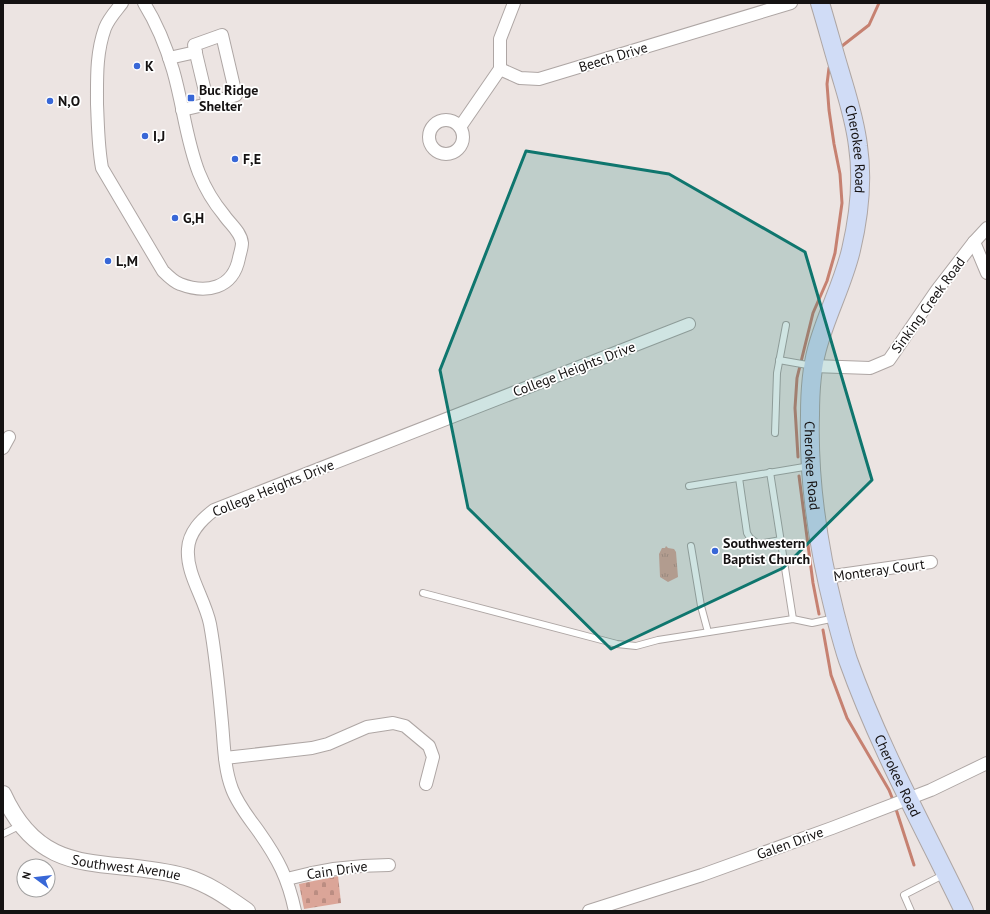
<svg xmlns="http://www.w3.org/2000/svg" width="990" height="914" font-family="'PT Sans',sans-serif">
	<defs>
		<pattern id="cemetery-stones" width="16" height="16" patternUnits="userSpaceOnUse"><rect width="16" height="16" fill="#dba598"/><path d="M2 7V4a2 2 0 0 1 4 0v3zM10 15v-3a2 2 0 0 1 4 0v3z" fill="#bb8d82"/></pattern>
		<pattern id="park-tufts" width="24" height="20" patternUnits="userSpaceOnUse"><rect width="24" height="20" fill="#dba598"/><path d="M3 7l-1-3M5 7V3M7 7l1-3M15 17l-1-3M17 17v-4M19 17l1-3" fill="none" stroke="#bb8d82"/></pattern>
	</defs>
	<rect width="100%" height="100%" fill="#ece4e2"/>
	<path fill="url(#cemetery-stones)" d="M338,876L341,903L304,909L299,884Z"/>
	<path fill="url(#park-tufts)" d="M666,546L668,548L674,549L676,552L678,577L668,582L660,577L659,554L662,548H665Z"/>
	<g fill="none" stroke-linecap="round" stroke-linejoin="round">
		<g stroke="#c68171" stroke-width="3">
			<path d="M842,46L869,25L879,3"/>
			<path d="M798,457L795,408L797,378L813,313L827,281L835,253L842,203L840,174L834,144L829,110L827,84L829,68"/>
			<path d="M799,476L813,583L819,614"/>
			<path d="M823,630L831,675L847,718L889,790L893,800"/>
			<path d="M895,806L914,865"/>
		</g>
		<g stroke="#aea6a4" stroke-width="8">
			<g id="service">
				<path d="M779,360L813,366"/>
				<path d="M775,433L777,373L786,325"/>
				<path d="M770,472L793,619"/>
				<path d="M739,478L747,533L750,538L758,544L781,540"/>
				<path d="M689,486L810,466"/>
				<path d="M691,546L701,606L708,632"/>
				<path d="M423,593L617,644L636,646L658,640L793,619L812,623L835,618"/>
				<path d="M3,834L21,825"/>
				<path d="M911,911L904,895L945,874"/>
			</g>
		</g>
		<g stroke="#aea6a4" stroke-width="14">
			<g id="minor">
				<path d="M122,3C116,11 109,18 105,28C96,53 97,78 97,104C98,125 98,146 102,168L163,271C168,276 174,282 180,284C206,294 233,289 239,258C240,253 242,248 242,243C241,232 230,224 224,215C214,203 205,188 199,173C186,140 183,104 173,70C166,46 157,24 144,3"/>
				<path d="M169,58L196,52"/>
				<path d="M500,69L520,78L539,79L791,3"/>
				<path d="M500,69V39L514,3"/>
				<path d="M182,110L208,104L236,95L222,35L194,45L208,104"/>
				<circle cx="446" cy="137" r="17"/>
				<path d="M460,127L500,69"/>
				<path d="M974,242L987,273"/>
				<path d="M813,366L870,368L889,360L937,290L974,242L987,228"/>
				<path d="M3,448L9,437"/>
				<path d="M826,577L931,562"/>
				<path d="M225,758L312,748L328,744L367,727L393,723L405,726L429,746L433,757L426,784"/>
				<path d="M287,879C320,870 354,865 389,865"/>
				<path d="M295,911C288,878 278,859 259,832C249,818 238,805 232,789C224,768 224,744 222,723C219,690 216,657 210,624C205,599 186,574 188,549C189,532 201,520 214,510L689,324"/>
				<path d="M589,911L702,875L832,828L931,790L987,763"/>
			</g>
		</g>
		<g stroke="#aea6a4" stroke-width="18">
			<g id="tertiary">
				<path id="s1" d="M3,794C44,884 109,855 186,877C209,884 227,897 247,911"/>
			</g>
		</g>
		<g stroke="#aea6a4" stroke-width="20">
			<g id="secondary">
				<path id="s2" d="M820,3C827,26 833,49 840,72C847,96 855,120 858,146C863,180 859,216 851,250C843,284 826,315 817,349C811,371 810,393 810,415C808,481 819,551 835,614C839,629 843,645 848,660C879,747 924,828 964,911"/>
			</g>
		</g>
		<use href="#service" stroke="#fff" stroke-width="6"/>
		<use href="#minor" stroke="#fff" stroke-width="12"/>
		<use href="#tertiary" stroke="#fff" stroke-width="16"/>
		<use href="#secondary" stroke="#d0dcf6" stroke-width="18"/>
	</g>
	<path fill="#0f766e" fill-opacity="0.2" stroke="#0f766e" stroke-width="3" stroke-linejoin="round" d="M526,151L669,174L805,252L872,480L783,568L611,649L468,508L440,370Z"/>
	<g fill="#3867d7" stroke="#fff" stroke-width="1.5">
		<circle cx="137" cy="66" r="4"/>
		<rect x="187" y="94" width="8" height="8" rx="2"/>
		<circle cx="50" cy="101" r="4"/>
		<circle cx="145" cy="136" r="4"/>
		<circle cx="235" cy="159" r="4"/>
		<circle cx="175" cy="218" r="4"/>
		<circle cx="108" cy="261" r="4"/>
		<circle cx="715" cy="551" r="4"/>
	</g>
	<g text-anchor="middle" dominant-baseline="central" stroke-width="3.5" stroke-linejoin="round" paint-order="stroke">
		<g font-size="14" fill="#151212" stroke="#fff">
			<text transform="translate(613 57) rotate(-17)">Beech Drive</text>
			<text stroke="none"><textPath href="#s2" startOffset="151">Cherokee Road</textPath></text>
			<text transform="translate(928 305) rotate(-54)">Sinking Creek Road</text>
			<text transform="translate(574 369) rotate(-21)">College Heights Drive</text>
			<text stroke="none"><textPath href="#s2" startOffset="475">Cherokee Road</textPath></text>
			<text transform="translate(273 488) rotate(-22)">College Heights Drive</text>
			<text transform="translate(879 570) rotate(-8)">Monteray Court</text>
			<text stroke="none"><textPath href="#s2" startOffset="799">Cherokee Road</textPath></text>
			<text transform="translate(790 843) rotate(-20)">Galen Drive</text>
			<text stroke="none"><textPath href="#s1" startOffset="153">Southwest Avenue</textPath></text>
			<text transform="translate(337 870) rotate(-8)">Cain Drive</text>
		</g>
		<g font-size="14" font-weight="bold" fill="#151212" stroke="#fff" text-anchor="start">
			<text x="145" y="66">K</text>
			<text x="199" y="90">Buc Ridge<tspan x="199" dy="16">Shelter</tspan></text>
			<text x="58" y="101">N,O</text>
			<text x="153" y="136">I,J</text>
			<text x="243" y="159">F,E</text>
			<text x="183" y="218">G,H</text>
			<text x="116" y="261">L,M</text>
			<text x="723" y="543">Southwestern<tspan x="723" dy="16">Baptist Church</tspan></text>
		</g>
	</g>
	<rect width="990" height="914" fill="none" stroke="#151212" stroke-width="8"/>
	<g transform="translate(36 878) rotate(285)"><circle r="19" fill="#ffffff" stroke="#a1a0a0"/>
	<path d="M0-3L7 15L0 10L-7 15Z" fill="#3867d7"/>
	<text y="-6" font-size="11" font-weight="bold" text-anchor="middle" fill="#151212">N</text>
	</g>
</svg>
